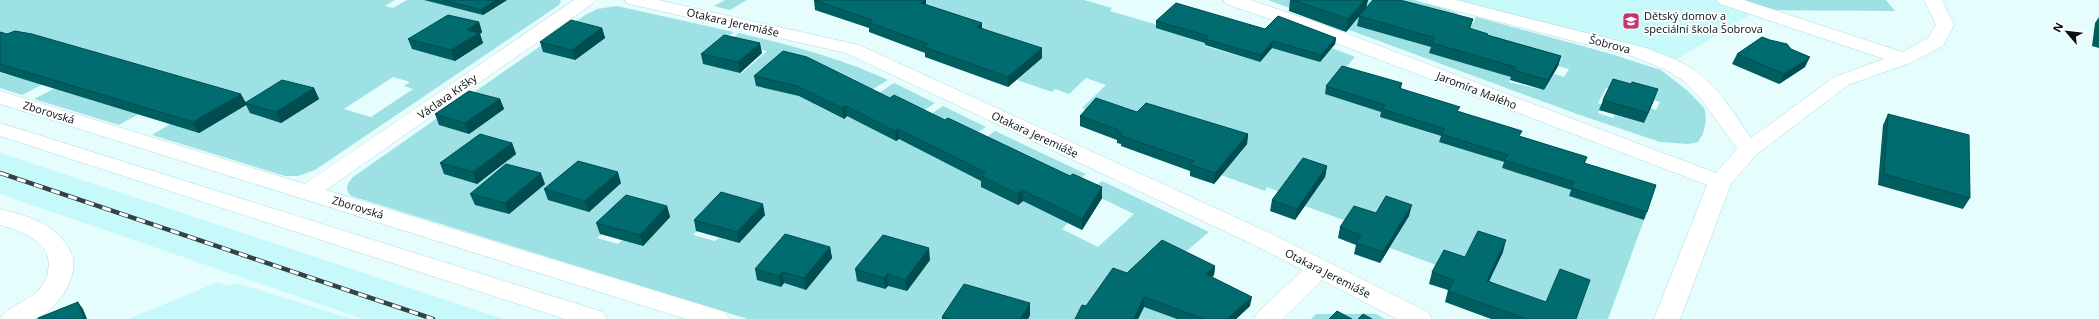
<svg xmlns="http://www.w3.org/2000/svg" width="2099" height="319" font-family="'Open Sans',sans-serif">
	<rect width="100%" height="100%" fill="#e6fdfe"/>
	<g fill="#c7f8fa">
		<path d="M1435,0H1726L1758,10L1669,64Z"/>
		<path d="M0,153L437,297L504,319H363L0,194Z"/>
		<path d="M218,282L229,286L236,283L352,319H128Z"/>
	</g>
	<g fill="#9de1e4" fill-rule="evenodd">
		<path d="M0,0H395L385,6L393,8L407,0H560L561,2L559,5L315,170L298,176H285L152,135L170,124L194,83L119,125L34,99L61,85L49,81L22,95L0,88V73L28,80L0,47ZM393,77L410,82L404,86L413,89L371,117L344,109Z"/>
		<path d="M725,0H747L730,10L714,6Z"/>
		<path d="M855,0H1084L1112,8L1110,11L1158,25L1207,43L1205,46L1260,62L1277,43L1320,62L1332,48L1355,57L1341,73L1383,112L1381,117L1443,137L1505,163L1502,168L1571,190L1569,196L1644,220L1608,319H1575L1542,313L1462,268L1439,266L1390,248L1409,216L1373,224L1349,222L1305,206L1325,177L1283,193L1267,187L1265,191L1221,175L1246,144L1119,121L1082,108L1106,85L1086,78L1069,94L1055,89L1052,92L1017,80L1042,58Z"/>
		<path d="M1268,0H1414L1458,13L1455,18L1473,23L1476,17L1608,53L1661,70L1688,91L1705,109L1706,121L1703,134L1698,142L1688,144L1660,142L1577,114ZM1524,57L1569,69L1564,77L1554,74L1544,90L1509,82ZM1606,88L1627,94L1629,92L1660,102L1656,110L1650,108L1643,123L1615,115L1613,118L1598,113L1602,105L1598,103Z"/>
		<path d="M1726,0H1886L1895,11L1758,10Z"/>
		<path d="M617,6L734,32L714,49L704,64L742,73L767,51L728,42L739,33C790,45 840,58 888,80L865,94L814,104L843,119L871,98L894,83L935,103L916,116L923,119L943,106L986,127L969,138L979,143L995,131L1086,174L1070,187L1085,194L1102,181L1209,232L1182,255L1103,292L1177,319H1028L1030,315L949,319H748L351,196C344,189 347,184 353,177L585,15L597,9ZM572,30L604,38L575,60L542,52ZM1095,195L1134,214L1098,247L1062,229ZM723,204L739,243L719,238L715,241L693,235ZM630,206L643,246L622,240L618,244L597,238ZM831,258L806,290L784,283ZM930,260L907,291L888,286L885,289L857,281Z"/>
		<path d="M1316,314H1376L1385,319H1311Z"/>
	</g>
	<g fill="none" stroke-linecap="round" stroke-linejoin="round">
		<g stroke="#b3d9da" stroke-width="1">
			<g id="street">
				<path d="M574,0H595L592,4L326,190L725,312L729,319H686L0,104V91L305,184Z"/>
				<path d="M625,0H658L859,45L1272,234L1428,312L1432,319H1397L1322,280L1283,319H1254L1258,312L1303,270L1256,246L846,53L634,5L628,4Z"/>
				<path d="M1223,0H1250L1316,22L1716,173L1737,149L1700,97L1684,81L1666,70L1632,56L1429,4L1426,0H1456L1646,48C1661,54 1677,59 1691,68C1717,84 1734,113 1751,138L1834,77L1884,59L1720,4L1717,0H1744L1902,52L1928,38L1936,25L1924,0H1942L1954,25L1943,46L1910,63L1848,85L1756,155L1731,184L1680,319H1654L1707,185L1302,30L1226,4Z"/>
				<path d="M0,209C18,214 39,218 54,231C62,237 70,248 73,258C78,280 54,313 34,319C24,319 10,319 0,319C8,306 25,302 37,292C43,286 47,279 48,271C54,242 21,231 0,225Z"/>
			</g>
		</g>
		<g stroke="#b3d9da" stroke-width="1">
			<path id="primary" d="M0,123L603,312L607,319H565L0,136Z"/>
		</g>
		<use href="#street" fill="#fff" fill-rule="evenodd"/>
		<use href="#primary" fill="#fff" fill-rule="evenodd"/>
		<g stroke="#334243" stroke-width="4.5">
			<path id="rail" d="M0,173L433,319"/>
		</g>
		<use href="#rail" stroke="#fff" stroke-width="3" stroke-dasharray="9" stroke-linecap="butt"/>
	</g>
	<g fill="#005d60">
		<path d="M424,0H507L483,15Z"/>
		<path d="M814,0H926V5L982,23V28L1042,58L1008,87L925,57V53L869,32V28L815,10Z"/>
		<path d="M1290,0H1368L1366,7L1470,29L1488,34V35L1561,56L1558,66L1544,90L1510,80L1511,77L1429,53L1431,47L1357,26L1359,16L1346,32L1289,11Z"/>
		<path d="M2099,17V48L2092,46L2095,23Z"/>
		<path d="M1156,21L1265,29L1336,38L1335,44L1320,62L1272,48L1260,62L1205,45V43L1156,28Z"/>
		<path d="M479,22L482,32L480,34L483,43L455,61L412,49L408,39Z"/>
		<path d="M602,28L605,38L575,60L543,52L540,42Z"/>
		<path d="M0,32L246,102L314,88L319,99L281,123L250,113L246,105L199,133L0,72Z"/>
		<path d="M762,53L740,73L703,64L701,54Z"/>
		<path d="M1737,54L1805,67L1779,84L1732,64Z"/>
		<path d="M754,76L890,98L1102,198L1082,230L1023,201L1018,205L981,187V181L899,139L896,141L847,116L844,119L799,96L756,86Z"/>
		<path d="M1402,83L1401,89L1520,137L1587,157L1585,163L1647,212L1644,220L1569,196L1571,190L1502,168L1504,162L1439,142L1441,136L1380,117L1381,112L1325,94L1326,86Z"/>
		<path d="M500,99L504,109L469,134L439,125L435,114Z"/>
		<path d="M1603,100H1654L1644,123L1599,110Z"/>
		<path d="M1137,112L1248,134L1247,144L1214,184L1190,176V171L1121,146V144L1117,143V140L1080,126V116Z"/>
		<path d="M1888,114L1970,198L1963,209L1878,185L1883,125Z"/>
		<path d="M512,143L516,154L477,184L444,174L440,163Z"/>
		<path d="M1327,166L1325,177L1295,220L1270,211L1272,200Z"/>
		<path d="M621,183L589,212L548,200L544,189Z"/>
		<path d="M545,184L509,214L475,205L470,194Z"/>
		<path d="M667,206L670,217L643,246L600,234L596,223Z"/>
		<path d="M1376,213L1409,216L1380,263L1354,254L1356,245L1338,238L1340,227Z"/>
		<path d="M765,215L739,243L696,231L694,220Z"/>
		<path d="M830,247L832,258L806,290L784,283L781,287L757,280L755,269Z"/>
		<path d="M1503,252L1489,281L1576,319H1491L1445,302L1448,290L1429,284L1432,272L1465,257Z"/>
		<path d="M930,260L907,291L888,286L885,289L857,281L855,269Z"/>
		<path d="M1215,266L1214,275L1212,277L1250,306L1236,319H1177L1144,307L1138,319H1075L1127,273Z"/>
		<path d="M1030,315L1028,319H942V317Z"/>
	</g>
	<g fill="#004c4e">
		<path d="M496,0H507L483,15L481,10Z"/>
		<path d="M925,0H926V9L921,3Z"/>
		<path d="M1365,0H1368L1366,8L1346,32L1348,19Z"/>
		<path d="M1473,19L1470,29L1469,28Z"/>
		<path d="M479,22L482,32L480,34L483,43L455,61L451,50L467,30Z"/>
		<path d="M982,23V33L977,27Z"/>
		<path d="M602,28L605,38L575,60L572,50Z"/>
		<path d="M1336,38L1335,44L1320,62L1321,55Z"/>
		<path d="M1273,41L1272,48L1260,62L1261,55Z"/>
		<path d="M760,43L762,53L740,73L738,62Z"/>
		<path d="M1042,48V58L1008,87V77Z"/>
		<path d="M1561,56L1558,66L1544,90L1548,80Z"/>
		<path d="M1810,57L1805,67L1779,84L1784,74Z"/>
		<path d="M314,88L319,99L281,123L276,112Z"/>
		<path d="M1658,89L1654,100L1644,123L1648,113Z"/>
		<path d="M241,94L246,103H245L246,105L199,133L193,122Z"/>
		<path d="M500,99L504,109L469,134L465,123Z"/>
		<path d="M846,106L847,116L844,119L842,108Z"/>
		<path d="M898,129L899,139L896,141L895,131Z"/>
		<path d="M1248,134L1247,144L1214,184L1215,173Z"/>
		<path d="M512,143L516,154L477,184L473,172Z"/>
		<path d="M1327,166L1325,177L1295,220L1297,209Z"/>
		<path d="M618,172L621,183L589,212L585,201Z"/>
		<path d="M541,173L545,184L509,214L505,203Z"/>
		<path d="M1102,187V198L1082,230V219Z"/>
		<path d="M1022,190L1023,201L1018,205V194Z"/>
		<path d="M763,204L765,215L739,243L737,232Z"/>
		<path d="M1412,205L1409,216L1380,263L1383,252Z"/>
		<path d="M667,206L670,217L643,246L640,235Z"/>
		<path d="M1506,240L1503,252L1484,292L1487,281Z"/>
		<path d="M830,247L832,258L806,290L804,278Z"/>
		<path d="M929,248L930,260L907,291L905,280Z"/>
		<path d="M1215,266L1214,275L1205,284L1206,274Z"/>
		<path d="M782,272L784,283L781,287L779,276Z"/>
		<path d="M887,274L888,286L885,289L884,278Z"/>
		<path d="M1144,297V307L1138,319H1134Z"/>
		<path d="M1252,297L1250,306L1236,319H1227Z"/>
		<path d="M78,302L83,309L87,319H84Z"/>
		<path d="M1030,303V315L1028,319H1020Z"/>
	</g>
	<g fill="#006c70" stroke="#004c4e">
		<path d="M444,0H496L481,10Z"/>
		<path d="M814,0H925L921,3L982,23L977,27L1042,48L1008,77L924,47L928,44L868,22L872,20Z"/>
		<path d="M1293,0H1365L1348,19Z"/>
		<path d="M1373,0H1400L1473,19L1469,28L1488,34L1487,35L1561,56L1548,80L1513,70L1515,67L1432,43L1435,38L1359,16Z"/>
		<path d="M1176,3L1265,29L1278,16L1336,38L1321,55L1273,41L1261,55L1205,39L1208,36L1156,21Z"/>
		<path d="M448,15L479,22L467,30L479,33L451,50L408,39Z"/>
		<path d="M571,20L602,28L572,50L540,42Z"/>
		<path d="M15,31L32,34L241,94L193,122L0,64V32L7,34Z"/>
		<path d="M724,35L760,43L738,62L701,54Z"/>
		<path d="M1762,37L1770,40L1787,44L1791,49L1810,57L1784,74L1737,54Z"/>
		<path d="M783,51L807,57L890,98L894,95L945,120L948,118L1070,176L1073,174L1102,187L1082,219L1022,190L1018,194L981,176L985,172L898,129L895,131L846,106L842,108L797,86L754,76Z"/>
		<path d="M1342,66L1402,83L1399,88L1460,107L1457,111L1522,131L1519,136L1587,157L1584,163L1656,185L1647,212L1571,188L1574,182L1504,160L1508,155L1441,134L1445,129L1382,109L1385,105L1326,86Z"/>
		<path d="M1613,79L1631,84L1632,82L1658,89L1648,113L1603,100Z"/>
		<path d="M282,80L314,88L276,112L245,103Z"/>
		<path d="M469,91L500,99L465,123L435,114Z"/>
		<path d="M1096,98L1137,112L1146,103L1248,134L1215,173L1191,165L1194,161L1121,136L1123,134L1117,132L1119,130L1080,116Z"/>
		<path d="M1888,114L1969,135L1970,198L1884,174Z"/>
		<path d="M480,134L512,143L473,172L440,163Z"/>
		<path d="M1303,158L1327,166L1297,209L1272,200Z"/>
		<path d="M578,161L618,172L585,201L544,189Z"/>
		<path d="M506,164L541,173L505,203L470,194Z"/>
		<path d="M721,192L763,204L737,232L694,220Z"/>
		<path d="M626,195L667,206L640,235L596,223Z"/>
		<path d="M1386,196L1412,205L1383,252L1356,243L1361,235L1340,227L1354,206L1376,213Z"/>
		<path d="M1478,231L1506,240L1487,281L1546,302L1560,269L1590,280L1576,319H1526L1448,291L1454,280L1432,272L1444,250L1465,257Z"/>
		<path d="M785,234L830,247L804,278L782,272L779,276L755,269Z"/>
		<path d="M883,235L929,248L905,280L887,274L884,278L855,269Z"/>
		<path d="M1162,240L1215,266L1206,274L1252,297L1227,319H1204L1144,297L1134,319H1075L1082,305L1086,306L1113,268L1127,273Z"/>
		<path d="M964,284L1030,303L1020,319H950L942,317Z"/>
		<path d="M78,302L84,319H38V318Z"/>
		<path d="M1337,311L1352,319H1329Z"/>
		<path d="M1363,314L1372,319H1358Z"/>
	</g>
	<defs>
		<g id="school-square" transform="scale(0.9)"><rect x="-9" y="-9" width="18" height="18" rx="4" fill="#c23669" stroke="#fff"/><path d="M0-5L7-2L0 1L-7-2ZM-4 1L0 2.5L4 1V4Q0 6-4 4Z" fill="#fff"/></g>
	</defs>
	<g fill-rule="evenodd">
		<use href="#school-square" x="1631" y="21"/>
	</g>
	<g text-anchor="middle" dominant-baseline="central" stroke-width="3.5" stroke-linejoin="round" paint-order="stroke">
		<g font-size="11" fill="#041112" stroke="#fff" text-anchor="start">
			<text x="1644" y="15">Dětský domov a<tspan x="1644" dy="13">speciální škola Šobrova</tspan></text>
		</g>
		<g font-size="11" fill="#041112" stroke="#fff">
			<text transform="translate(733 22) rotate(13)">Otakara Jeremiáše</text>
			<text transform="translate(1610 44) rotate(15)">Šobrova</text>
			<text transform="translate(1477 90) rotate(21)">Jaromíra Malého</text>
			<text transform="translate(447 96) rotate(-35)">Václava Kršky</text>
			<text transform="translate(49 112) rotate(17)">Zborovská</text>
			<text transform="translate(1035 134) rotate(25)">Otakara Jeremiáše</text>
			<text transform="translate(358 207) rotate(17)">Zborovská</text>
			<text transform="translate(1328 273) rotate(27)">Otakara Jeremiáše</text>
		</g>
	</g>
	<g transform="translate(2067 32) rotate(298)" stroke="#ffffff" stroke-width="3" paint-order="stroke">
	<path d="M0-3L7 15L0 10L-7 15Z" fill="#041112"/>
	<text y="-6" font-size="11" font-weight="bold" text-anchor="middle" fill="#041112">N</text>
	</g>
</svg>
